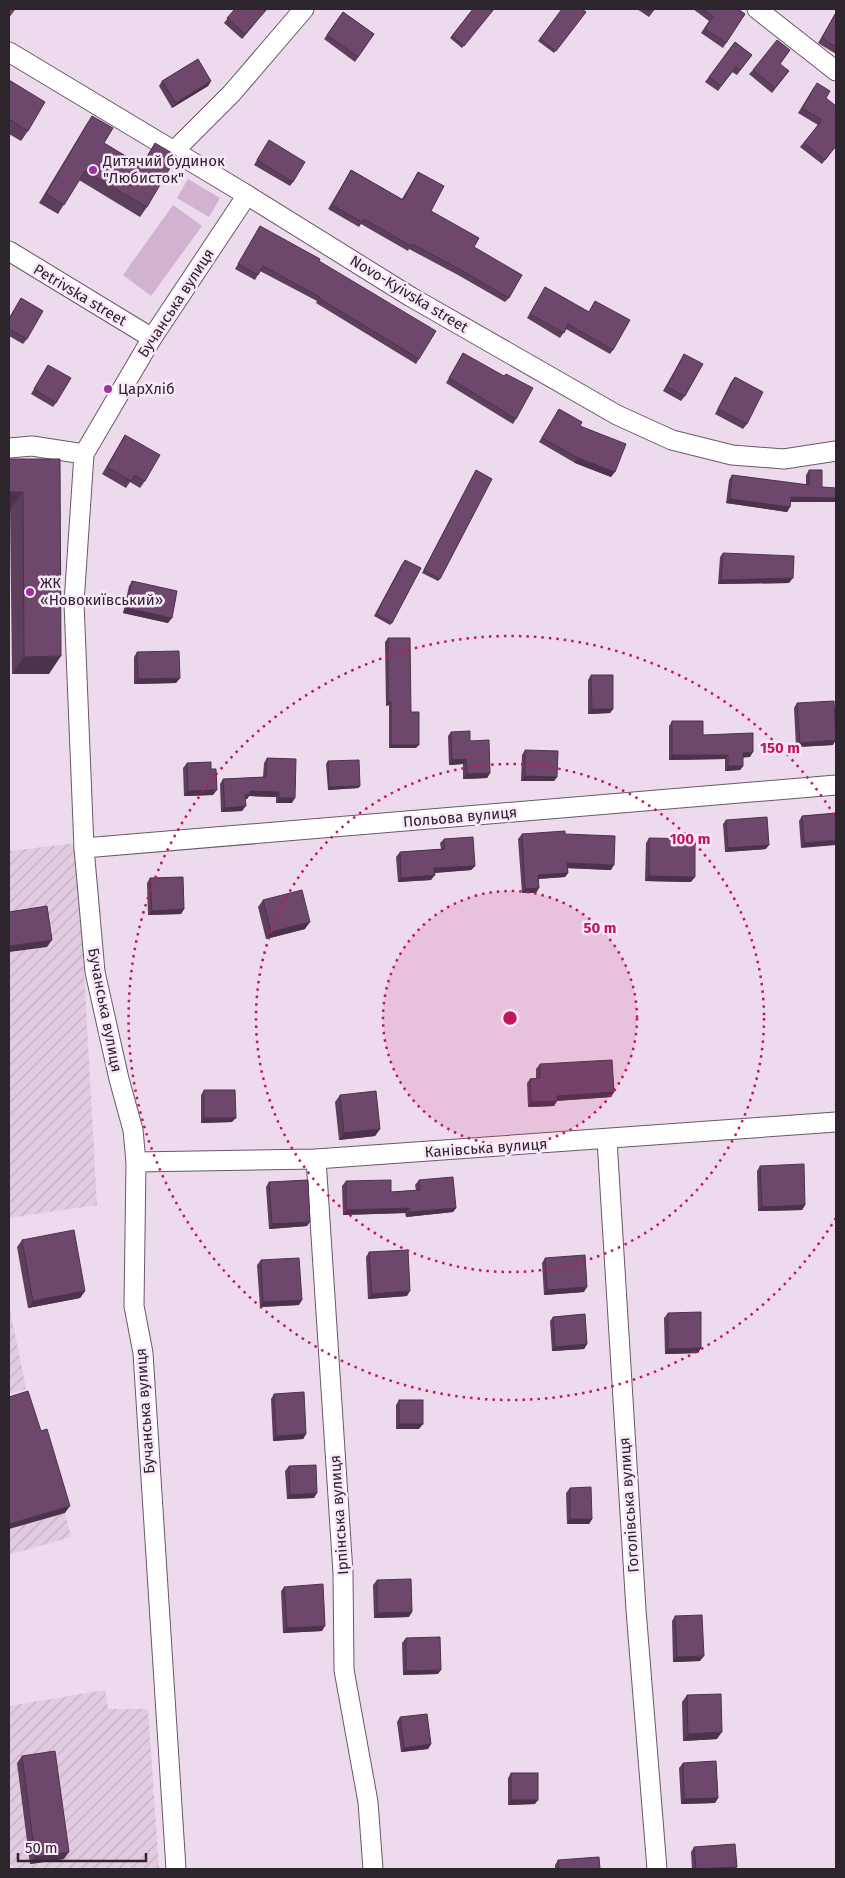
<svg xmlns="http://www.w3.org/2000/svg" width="845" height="1878" font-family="'Fira Sans',sans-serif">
	<defs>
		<pattern id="industrial-furrows" width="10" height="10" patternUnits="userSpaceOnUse" patternTransform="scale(1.25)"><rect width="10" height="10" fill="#e2cbe1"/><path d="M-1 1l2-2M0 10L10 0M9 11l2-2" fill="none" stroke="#c2aec1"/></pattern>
	</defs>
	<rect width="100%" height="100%" fill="#eddaec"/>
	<g fill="url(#industrial-furrows)">
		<path d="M77,843L97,1205L9,1218V851Z"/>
		<path d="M9,1304L26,1389L9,1394Z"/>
		<path d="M45,1431L71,1537L9,1555V1441Z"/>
		<path d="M105,1690L108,1709H148L159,1869H14L9,1862V1706Z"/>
	</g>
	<g fill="#d2b2d1">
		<path d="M188,179L220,198L209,217L177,198Z"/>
		<path d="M173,205L202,226L151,296L123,275Z"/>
	</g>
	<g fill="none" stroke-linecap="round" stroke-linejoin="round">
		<g stroke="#695968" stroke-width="21">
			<g id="minor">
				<path d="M757,9L836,71"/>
				<path d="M9,52L247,195L411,297L617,415L672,440L732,455L784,459L836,451"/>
				<path d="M174,151L232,93L304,9"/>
				<path d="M9,251L152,338"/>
				<path d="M9,448L32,446L84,454"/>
				<path d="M84,848L836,785"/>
				<path d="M607,1140L636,1610L657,1869"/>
				<path d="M316,1159L343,1573L344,1670L368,1802L373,1869"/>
				<path d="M136,1162L316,1159L836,1122"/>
				<path d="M176,1869L143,1353L134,1306L136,1162L133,1130L119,1079L95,972L84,848L74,603L84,454L152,338L247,195"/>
			</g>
		</g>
		<use href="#minor" stroke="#fff" stroke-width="19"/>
	</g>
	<g fill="#5e3e5d">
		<path d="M235,9H267L242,39L224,23Z"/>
		<path d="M473,9H494L462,48L450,38Z"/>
		<path d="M562,9L586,12L554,53L538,41Z"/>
		<path d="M637,9H655L649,17Z"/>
		<path d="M693,9H738L745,14L723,48L701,33L709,21Z"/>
		<path d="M343,12L374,34L355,62L324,39Z"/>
		<path d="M835,14H836V54L818,43Z"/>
		<path d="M735,42L752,55L737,75L732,72L718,91L705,82Z"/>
		<path d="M780,64L789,71L772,93L749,74L753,70Z"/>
		<path d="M9,80L28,131L21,141L9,134Z"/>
		<path d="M162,81H211L208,86L172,108L159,86Z"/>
		<path d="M814,87L826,98L836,146L822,164L800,147L818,125L798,113Z"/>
		<path d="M92,116L104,143L141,165L155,143L147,207L140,217L79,180L58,214L39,203L86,125Z"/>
		<path d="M269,140L293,182L290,186L254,165Z"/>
		<path d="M351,170L402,199L418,172L431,211L474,247L509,298L505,302L458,275L409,249L408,251L361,224L359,227L328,209Z"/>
		<path d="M260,226L319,261L419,359L416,364L316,303L317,301L260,271L255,280L235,269Z"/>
		<path d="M545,287L589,312L595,301L613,350L610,354L566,329L560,338L527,318Z"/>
		<path d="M21,298L27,339L23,344L9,336V318Z"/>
		<path d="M463,353L516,419L513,424L446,383Z"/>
		<path d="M684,354L685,396L681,401L663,391Z"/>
		<path d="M48,365L56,403L53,407L31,394Z"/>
		<path d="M735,377L747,424L743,429L715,414L731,382Z"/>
		<path d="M559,409L580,426L611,477L575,463L539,442Z"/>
		<path d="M125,435L145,481L140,488L130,482L126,488L102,474Z"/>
		<path d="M9,459H60L49,674H12L10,509H9Z"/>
		<path d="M476,470L440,579L438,581L422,573Z"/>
		<path d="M809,470L835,502H791L790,507L787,512L726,503L729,480L732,475L806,485V475Z"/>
		<path d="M723,553L789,583L718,584L720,557Z"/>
		<path d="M403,562L392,623L390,625L374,616Z"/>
		<path d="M132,581L168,623L123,613L129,586Z"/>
		<path d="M388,638L416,748H389V705L386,706L385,642Z"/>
		<path d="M137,652L180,678L176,683L134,684V657Z"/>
		<path d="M591,675L613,709L610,713L588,714V680Z"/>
		<path d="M797,703L833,745L796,747L794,708Z"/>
		<path d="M672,721L703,735L750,757H743V766L740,770L725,771V759L669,760V726Z"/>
		<path d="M451,732L470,741L490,773L487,778L463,779V764L449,765L448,736Z"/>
		<path d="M525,750L557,777L554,781H521L522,755Z"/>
		<path d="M267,758L292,803H276V797L249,796L247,799H245L242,811L221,812L220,784L223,779L263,777L264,763Z"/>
		<path d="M328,761L360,786L358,788L328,790L326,764Z"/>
		<path d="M187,763L211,769L213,795L184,796L183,768Z"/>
		<path d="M836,813L801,848L799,821L802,816Z"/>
		<path d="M726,820L766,849L725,852L723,824Z"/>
		<path d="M522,834H565L611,870L568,868V873L565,877L539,879L536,893H522L518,839Z"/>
		<path d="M649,838L691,882L645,881L646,843Z"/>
		<path d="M444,839L475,866L471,870L435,873L431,880L398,882L396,857L400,852L441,849L440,843Z"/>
		<path d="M150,878L184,909L181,914L148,915L147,883Z"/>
		<path d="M263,900L305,929L266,939L258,907Z"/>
		<path d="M540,1064L614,1092L611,1097L557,1101L554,1106L528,1107L527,1083L530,1079L536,1078V1069Z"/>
		<path d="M204,1090L232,1122L201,1123V1095Z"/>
		<path d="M340,1095L380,1129L375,1136L339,1140L335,1102Z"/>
		<path d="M760,1166L805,1205L802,1210L758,1211L757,1171Z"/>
		<path d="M419,1180L456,1208L453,1212L406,1217L405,1213L343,1215L342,1186L346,1181L391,1192L416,1190L415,1185Z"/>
		<path d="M269,1182L307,1226L269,1229L266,1187Z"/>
		<path d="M22,1240L85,1291L80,1298L28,1308L17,1247Z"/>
		<path d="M369,1252L407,1296L368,1299L366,1257Z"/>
		<path d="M545,1258L584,1292L544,1295L542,1263Z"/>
		<path d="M261,1260L299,1305L260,1307L257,1265Z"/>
		<path d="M668,1313L701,1348L698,1353L665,1354L664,1318Z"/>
		<path d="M553,1317L587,1344L584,1349L552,1351L550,1321Z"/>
		<path d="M274,1394L306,1434L303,1439L273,1441L271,1399Z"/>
		<path d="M399,1400L419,1429H396V1405Z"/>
		<path d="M289,1466L314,1498L287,1499L285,1471Z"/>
		<path d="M570,1488L592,1519L589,1524H567L566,1493Z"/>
		<path d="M377,1580L409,1617L374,1618L373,1585Z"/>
		<path d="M284,1587L322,1631L283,1633L281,1591Z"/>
		<path d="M675,1616L700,1661L673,1662L672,1621Z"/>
		<path d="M406,1638L438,1674L403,1675L402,1643Z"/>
		<path d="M687,1695L717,1739L683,1741L682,1702Z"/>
		<path d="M400,1717L431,1744L428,1749L401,1752L397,1722Z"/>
		<path d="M22,1756L64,1859L30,1864L17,1763Z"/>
		<path d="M683,1763L718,1798L715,1803L681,1804L679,1768Z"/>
		<path d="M511,1773L535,1804L508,1805V1778Z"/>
		<path d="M694,1847L737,1867L735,1869H692L691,1852Z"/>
		<path d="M558,1860L600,1869H555V1865Z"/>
	</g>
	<g fill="#4c324c">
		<path d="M267,9L242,39L245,34Z"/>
		<path d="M211,81L208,86L172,108L176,103Z"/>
		<path d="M578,458L615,472L611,477L575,463Z"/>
		<path d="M9,492H23L10,509H9Z"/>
		<path d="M791,497L836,498V500L835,502H788Z"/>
		<path d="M730,499L790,507L787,512L726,503Z"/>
		<path d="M793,578L789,583L718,584L721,580Z"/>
		<path d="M126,608L172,618L168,623L123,613Z"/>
		<path d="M61,656L49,674H12L24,657Z"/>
		<path d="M180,678L176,683L134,684L138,679Z"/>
		<path d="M388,702H391L389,705L386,706Z"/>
		<path d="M592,709H613L610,713L588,714Z"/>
		<path d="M836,740L833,745L796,747L800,743Z"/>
		<path d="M391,745H419L416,748H389Z"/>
		<path d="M753,752L750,757L739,758L743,753Z"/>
		<path d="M672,755H728L725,759L669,760Z"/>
		<path d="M466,759L463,764L449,765L452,760Z"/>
		<path d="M728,766H743L740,770L725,771Z"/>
		<path d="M490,773L487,778L463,779L467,774Z"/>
		<path d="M525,776L557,777L554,781H521Z"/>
		<path d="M360,786L358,788L328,790L329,787Z"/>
		<path d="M217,790L213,795L184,796L188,791Z"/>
		<path d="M250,791L279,792L276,797L249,796L247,799H242L245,795Z"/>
		<path d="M279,798H295L292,803H276Z"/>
		<path d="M246,806L242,811L221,812L225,808Z"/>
		<path d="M836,840V845L801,848L804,843Z"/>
		<path d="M769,845L766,849L725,852L728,848Z"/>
		<path d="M567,863L614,865L611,870L564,868Z"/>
		<path d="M475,866L471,870L431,873L434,868Z"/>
		<path d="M568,873L565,877L535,879L538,875Z"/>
		<path d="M435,875L431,880L398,882L401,878Z"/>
		<path d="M649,876L695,877L691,882L645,881Z"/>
		<path d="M539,888L536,893H522L525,889Z"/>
		<path d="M184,909L181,914L148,915L152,911Z"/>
		<path d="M310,922L305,929L266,939L271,932Z"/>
		<path d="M52,940L47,947L9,952V946Z"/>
		<path d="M614,1092L611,1097L554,1101L557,1096Z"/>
		<path d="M557,1101L554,1106L528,1107L531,1102Z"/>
		<path d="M204,1118H236L232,1122L201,1123Z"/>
		<path d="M380,1129L375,1136L339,1140L344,1133Z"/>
		<path d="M805,1205L802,1210L758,1211L762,1207Z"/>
		<path d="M409,1208L405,1213L343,1215L346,1210Z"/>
		<path d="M456,1208L453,1212L406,1217L409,1212Z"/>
		<path d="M310,1222L307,1226L269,1229L272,1224Z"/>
		<path d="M587,1287L584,1292L544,1295L547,1290Z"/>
		<path d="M85,1291L80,1298L28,1308L33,1301Z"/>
		<path d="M410,1291L407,1296L368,1299L372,1294Z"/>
		<path d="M302,1300L299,1305L260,1307L263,1302Z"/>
		<path d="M587,1344L584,1349L552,1351L555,1347Z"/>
		<path d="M701,1348L698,1353L665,1354L668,1349Z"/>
		<path d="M399,1424H423L419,1429H396Z"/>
		<path d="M306,1434L303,1439L273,1441L276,1436Z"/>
		<path d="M317,1493L314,1498L287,1499L290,1495Z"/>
		<path d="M70,1506L65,1513L9,1529V1524Z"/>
		<path d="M570,1519H592L589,1524H567Z"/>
		<path d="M412,1612L409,1617L374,1618L377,1613Z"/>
		<path d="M325,1626L322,1631L283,1633L287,1628Z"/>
		<path d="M704,1656L700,1661L673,1662L677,1657Z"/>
		<path d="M441,1670L438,1674L403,1675L406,1671Z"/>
		<path d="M722,1732L717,1739L683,1741L688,1734Z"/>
		<path d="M431,1744L428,1749L401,1752L404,1748Z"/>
		<path d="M718,1798L715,1803L681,1804L684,1799Z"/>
		<path d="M511,1800H538L535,1804L508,1805Z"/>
		<path d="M69,1852L64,1859L30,1864L35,1857Z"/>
		<path d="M737,1867L735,1869H703Z"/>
	</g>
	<g fill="#6d486c" stroke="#4c324c">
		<path d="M9,9H15L9,17Z"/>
		<path d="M235,9H267L245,34L227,18Z"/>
		<path d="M473,9H494L464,46L452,36Z"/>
		<path d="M562,9H582L586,12L556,51L540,39Z"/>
		<path d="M647,9H655L652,12Z"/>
		<path d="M702,9H738L745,14L726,43L705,29L713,16Z"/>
		<path d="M343,12L374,34L358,57L327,35Z"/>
		<path d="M835,14H836V47L822,38Z"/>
		<path d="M777,40L790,50L780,64L789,71L775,88L753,70Z"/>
		<path d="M735,42L752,55L740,70L736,67L721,86L709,77Z"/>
		<path d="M198,59L211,81L176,103L162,81Z"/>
		<path d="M9,80L45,102L28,131L9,119Z"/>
		<path d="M817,83L830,91L826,98L836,106V146L825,160L804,143L822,120L802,108Z"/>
		<path d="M92,116L113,128L104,143L142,166L155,143L177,156L147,207L85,171L64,205L46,194Z"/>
		<path d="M269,140L305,162L293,182L257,160Z"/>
		<path d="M351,170L403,200L418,172L444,186L431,211L479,238L474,247L522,275L509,298L461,270L412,244L411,246L364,219L362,222L332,205Z"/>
		<path d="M260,226L320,259L319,261L436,331L419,359L319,298L320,297L263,266L258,275L238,264Z"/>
		<path d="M545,287L589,312L595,301L630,320L613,350L568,324L564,333L530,314Z"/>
		<path d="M21,298L43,311L27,339L9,329V319Z"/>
		<path d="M463,353L504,376L506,374L533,388L516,419L449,378Z"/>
		<path d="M684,354L703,364L685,396L667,387Z"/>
		<path d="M48,365L71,378L56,403L34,389Z"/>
		<path d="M735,377L763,392L747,424L718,409Z"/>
		<path d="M559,409L582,422L580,426L626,444L615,472L578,458L542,438Z"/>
		<path d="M125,435L160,455L145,481L135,475L131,481L107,467Z"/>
		<path d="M9,459H60L61,656L24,657L23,492H9Z"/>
		<path d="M476,470L492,479L440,579L424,570Z"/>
		<path d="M809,470H822V487L836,488V498L791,497L790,507L730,499L732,475L809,485Z"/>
		<path d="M723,553L794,556L793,578L721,580Z"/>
		<path d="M405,560L421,568L392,623L376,614Z"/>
		<path d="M132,581L177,591L172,618L126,608Z"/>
		<path d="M388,638H410L411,712H419V745H391V702H388Z"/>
		<path d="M179,651L180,678L138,679L137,652Z"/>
		<path d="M591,675H613V709H592Z"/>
		<path d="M834,701L836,740L800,743L797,703Z"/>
		<path d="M672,721H703V735L753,733V752L743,753V766H728V755H672Z"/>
		<path d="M470,731V741L489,740L490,773L467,774L466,759L452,760L451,732Z"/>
		<path d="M525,750L558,751L557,777L525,776Z"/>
		<path d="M267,758L296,759L295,798H279V792L250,791V794L245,795L246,806L225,808L223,779L266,777Z"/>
		<path d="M359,760L360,786L329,787L328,761Z"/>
		<path d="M211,762V769H216L217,790L188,791L187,763Z"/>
		<path d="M836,813V840L804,843L802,816Z"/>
		<path d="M767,817L769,845L728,848L726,820Z"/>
		<path d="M565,831V834L615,836L614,865L567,863L568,873L538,875L539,888L525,889L522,834Z"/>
		<path d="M473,837L475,866L434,868L435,875L401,878L400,852L444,849V839Z"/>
		<path d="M649,838L695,839V877L649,876Z"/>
		<path d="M183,877L184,909L152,911L150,878Z"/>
		<path d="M302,890L310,922L271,932L263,900Z"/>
		<path d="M47,906L52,940L9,946V912Z"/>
		<path d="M612,1060L614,1092L557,1096V1101L531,1102L530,1079L540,1078V1064Z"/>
		<path d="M204,1090H235L236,1118H204Z"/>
		<path d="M376,1091L380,1129L344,1133L340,1095Z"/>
		<path d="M804,1164L805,1205L762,1207L760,1166Z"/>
		<path d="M453,1177L456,1208L409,1212V1208L346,1210V1181L391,1180V1192L420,1190L419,1180Z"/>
		<path d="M308,1180L310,1222L272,1224L269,1182Z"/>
		<path d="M74,1230L85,1291L33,1301L22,1240Z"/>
		<path d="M408,1250L410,1291L372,1294L369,1252Z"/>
		<path d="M585,1255L587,1287L547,1290L545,1258Z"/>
		<path d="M299,1258L302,1300L263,1302L261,1260Z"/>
		<path d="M701,1312V1348L668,1349V1313Z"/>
		<path d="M585,1314L587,1344L555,1347L553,1317Z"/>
		<path d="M28,1391L41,1431L47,1429L70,1506L9,1524V1397Z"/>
		<path d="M304,1392L306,1434L276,1436L274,1394Z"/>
		<rect x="399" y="1400" width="24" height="24"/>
		<path d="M316,1465L317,1493L290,1495L289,1466Z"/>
		<path d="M591,1487L592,1519H570V1488Z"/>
		<path d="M411,1579L412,1612L377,1613V1580Z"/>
		<path d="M323,1584L325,1626L287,1628L284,1587Z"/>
		<path d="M702,1615L704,1656L677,1657L675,1616Z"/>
		<path d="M440,1637L441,1670L406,1671V1638Z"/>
		<path d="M721,1694L722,1732L688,1734L687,1695Z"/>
		<path d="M427,1714L431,1744L404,1748L400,1717Z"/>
		<path d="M55,1751L69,1852L35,1857L22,1756Z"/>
		<path d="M716,1761L718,1798L684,1799L683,1763Z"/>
		<rect x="511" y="1773" width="27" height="27"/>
		<path d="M735,1844L737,1867L696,1869L694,1847Z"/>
		<path d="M599,1857L600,1869H559L558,1860Z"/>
	</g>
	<circle cx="510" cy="1018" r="127" fill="#c2185b" fill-opacity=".12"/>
	<g fill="none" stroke="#c2185b" stroke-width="2.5" stroke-dasharray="2.5 5">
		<circle cx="510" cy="1018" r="127"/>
		<circle cx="510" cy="1018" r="254"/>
		<path d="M836 1218A382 382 0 1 1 836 818"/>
	</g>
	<g fill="#99359b" stroke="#fae7f9" stroke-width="2">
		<circle cx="93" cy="170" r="5"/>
		<circle cx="108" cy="389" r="5"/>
		<circle cx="30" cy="592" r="5"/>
	</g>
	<g text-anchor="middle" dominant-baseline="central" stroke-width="5" stroke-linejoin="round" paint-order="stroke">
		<g font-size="15" fill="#2c252b" stroke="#fae7f9" text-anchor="start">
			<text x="103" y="161">Дитячий будинок<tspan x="103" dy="17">"Любисток"</tspan></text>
			<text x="118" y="389">ЦарХліб</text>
			<text x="40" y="583">ЖК<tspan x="40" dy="17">«Новокиївський»</tspan></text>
		</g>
		<g font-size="15" fill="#2c252b" stroke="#fae7f9">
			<text transform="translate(409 294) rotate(31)">Novo-Kyivska street</text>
			<text transform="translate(80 295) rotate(31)">Petrivska street</text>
			<text transform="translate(176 303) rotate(-57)">Бучанська вулиця</text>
			<text transform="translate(460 817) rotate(-5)">Польова вулиця</text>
			<text transform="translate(105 1010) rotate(79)">Бучанська вулиця</text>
			<text transform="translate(486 1148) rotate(-4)">Канівська вулиця</text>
			<text transform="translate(145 1411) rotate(-94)">Бучанська вулиця</text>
			<text transform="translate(629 1505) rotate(-94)">Гоголівська вулиця</text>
			<text transform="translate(339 1515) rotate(-94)">Ірпінська вулиця</text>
		</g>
	</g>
	<circle cx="510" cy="1018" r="8" fill="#c2185b" stroke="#fae7f9" stroke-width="2.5"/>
	<g font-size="15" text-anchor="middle" font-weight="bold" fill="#c2185b" stroke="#fae7f9" stroke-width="5" stroke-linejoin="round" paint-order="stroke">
		<text x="780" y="753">150 m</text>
		<text x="690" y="844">100 m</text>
		<text x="600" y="933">50 m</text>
	</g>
	<rect width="845" height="1878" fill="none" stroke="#2c252b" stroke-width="20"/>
	<path d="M18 1853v8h128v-8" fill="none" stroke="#2c252b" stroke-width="2.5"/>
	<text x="25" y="1853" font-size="15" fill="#2c252b" stroke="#fae7f9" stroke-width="4" paint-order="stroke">50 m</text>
</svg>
